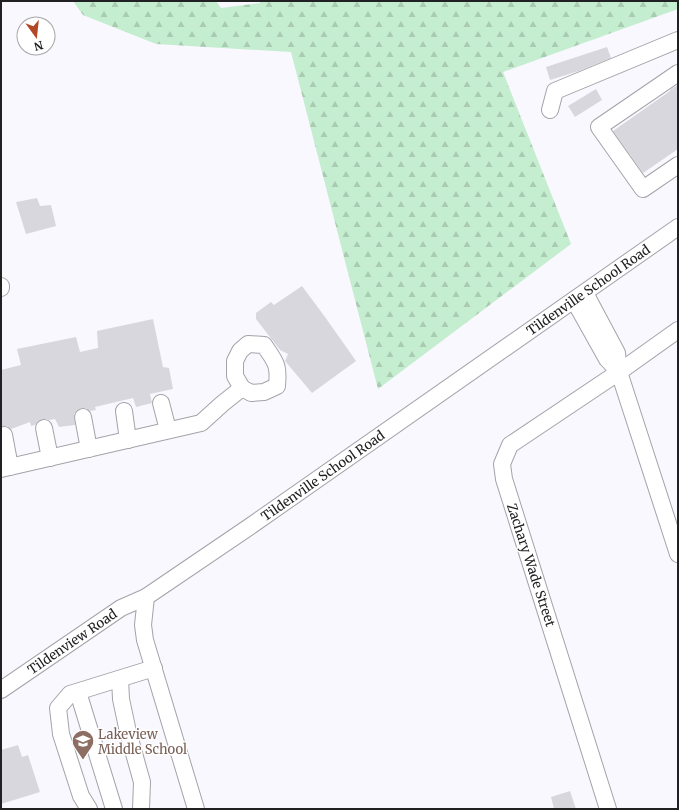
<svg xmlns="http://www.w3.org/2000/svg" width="679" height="810" font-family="Merriweather,serif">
	<defs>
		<pattern id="forest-firs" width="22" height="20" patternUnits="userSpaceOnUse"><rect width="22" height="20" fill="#c5edd0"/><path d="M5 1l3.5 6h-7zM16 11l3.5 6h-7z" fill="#a9cbb2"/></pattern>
	</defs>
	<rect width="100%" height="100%" fill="#f8f8fe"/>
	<path fill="url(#forest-firs)" d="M73,1H216L221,8L260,3V1H678V9L503,72L571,244L378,389L291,52L156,44L83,15Z"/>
	<g fill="#d7d7dd">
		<path d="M607,47L611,58L579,71L550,80L546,67Z"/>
		<path d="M678,85V149L643,173L613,131L670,91V90Z"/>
		<path d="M596,89L602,100L575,117L568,106Z"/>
		<path d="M37,198L40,206L51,205L56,226L26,234L16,202Z"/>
		<path d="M302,286L325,317L356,361L312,393L285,361L288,354L280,350L256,319V313L271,302L274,305Z"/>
		<path d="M153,319L163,367L169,368L173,389L150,394L152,403L136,407L133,398L95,407L96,410L90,411L86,408H81L77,410L74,414L75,425L59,427L55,419L49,420L47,419H43L38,421L35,425L31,426L30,422L11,429L7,426H1V370L21,365L17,349L76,337L80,352L98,348L97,331Z"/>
		<path d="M18,745L22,757L28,755L40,792L1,804V750Z"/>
		<path d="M570,791L576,809H554L551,797Z"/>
	</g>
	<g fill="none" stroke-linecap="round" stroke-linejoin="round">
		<g stroke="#a3a3a9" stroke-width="18">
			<g id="minor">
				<path d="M678,73L599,127L643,189L678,165"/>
				<path d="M550,110L555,91L678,40"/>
				<path d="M1,286V288"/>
				<path d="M585,293L617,353L619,372L678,554"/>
				<path d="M574,300L607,359L619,372"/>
				<path d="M248,344L264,345C276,363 279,364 277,386L264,392L251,393L242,388L235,376V361L240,351Z"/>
				<path d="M161,403L168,430"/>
				<path d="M124,411L128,440"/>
				<path d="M83,417L89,449"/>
				<path d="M44,428L50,458"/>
				<path d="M4,435L10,467"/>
				<path d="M1,469L201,423L222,404L242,388"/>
				<path d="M146,597L143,625L145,640L196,809"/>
				<path d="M120,679L121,699L128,732L142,782L141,809"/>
				<path id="s1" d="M1,690L121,608L146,597L252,525L678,227"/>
				<path d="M78,692L114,809"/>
				<path d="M89,809L81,796L61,734L58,708L70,694L154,668"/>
				<path d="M608,809L504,479L502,464L510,445L619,372L678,330"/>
			</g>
		</g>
		<use href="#minor" stroke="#fff" stroke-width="16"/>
	</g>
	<defs>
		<g id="school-pin" transform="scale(1.15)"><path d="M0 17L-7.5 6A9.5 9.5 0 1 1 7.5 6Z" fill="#8d6e63" stroke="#fff"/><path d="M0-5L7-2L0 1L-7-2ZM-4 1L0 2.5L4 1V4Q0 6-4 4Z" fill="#fff"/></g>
	</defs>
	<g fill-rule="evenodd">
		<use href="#school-pin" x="83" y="741"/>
	</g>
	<g text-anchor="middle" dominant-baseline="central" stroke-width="3" stroke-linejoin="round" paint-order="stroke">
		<g font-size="13" fill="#212123" stroke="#fff">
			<text stroke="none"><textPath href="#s1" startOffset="711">Tildenville School Road</textPath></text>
			<text stroke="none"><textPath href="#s1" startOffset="387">Tildenville School Road</textPath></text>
			<text transform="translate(531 565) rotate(72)">Zachary Wade Street</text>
			<text stroke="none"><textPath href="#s1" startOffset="86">Tildenview Road</textPath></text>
		</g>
		<g font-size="13" fill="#785e54" stroke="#fff" text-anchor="start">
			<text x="98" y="734">Lakeview<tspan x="98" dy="15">Middle School</tspan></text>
		</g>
	</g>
	<rect width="679" height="810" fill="none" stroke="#212123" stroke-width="4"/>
	<g transform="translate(36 36) rotate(165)"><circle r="19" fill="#ffffff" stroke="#a6a6a7"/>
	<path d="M0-3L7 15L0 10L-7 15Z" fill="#b04924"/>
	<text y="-6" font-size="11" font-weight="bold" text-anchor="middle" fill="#212123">N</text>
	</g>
</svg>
